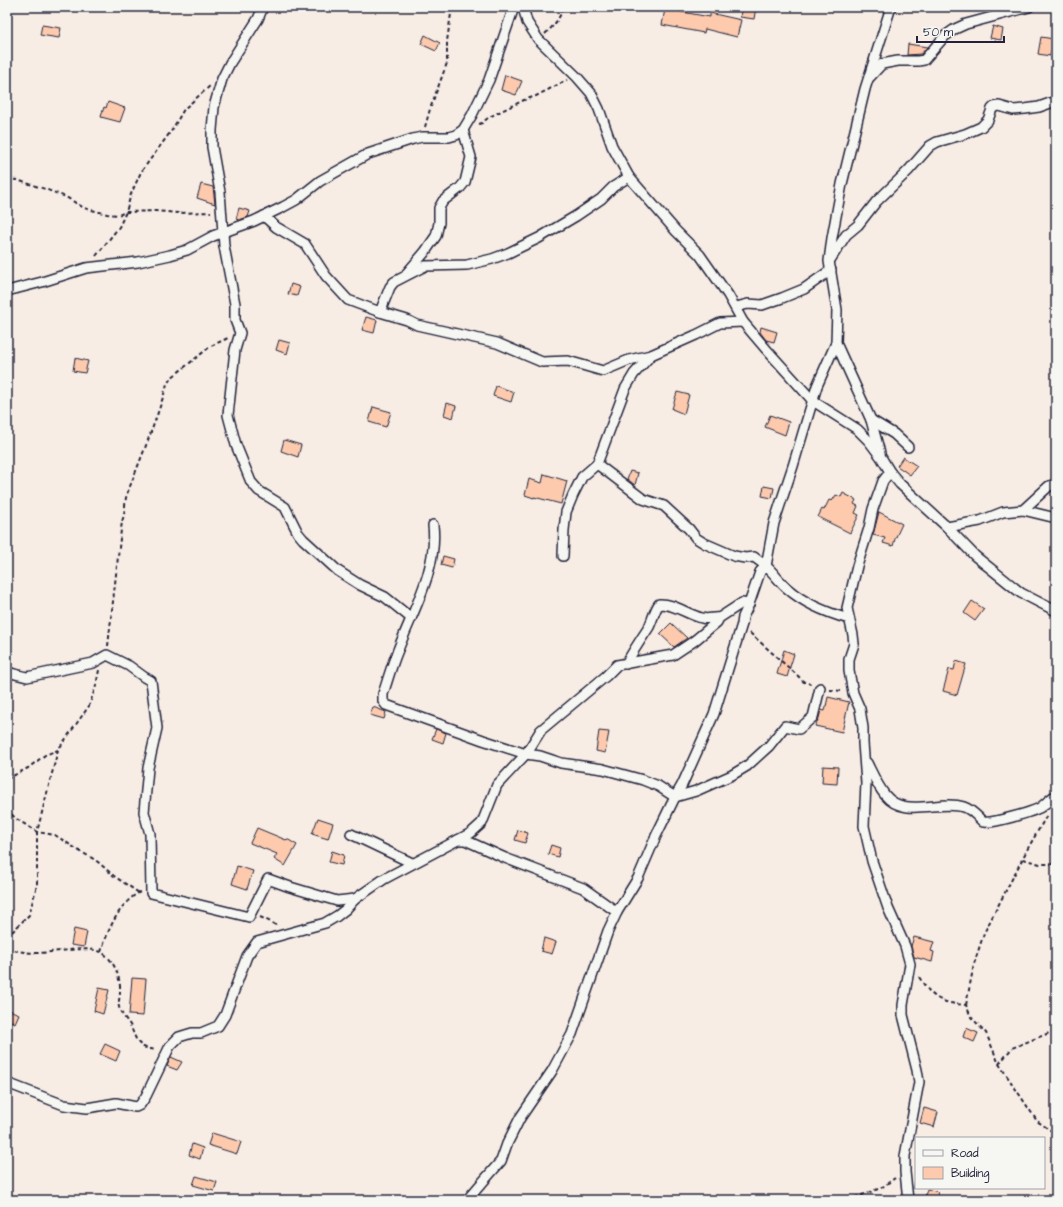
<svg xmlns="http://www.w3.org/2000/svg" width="1063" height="1207" font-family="'Architects Daughter',sans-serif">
	<rect width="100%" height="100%" fill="#f7ede4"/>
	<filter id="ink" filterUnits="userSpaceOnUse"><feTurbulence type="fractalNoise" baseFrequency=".025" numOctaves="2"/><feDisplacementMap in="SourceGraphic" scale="8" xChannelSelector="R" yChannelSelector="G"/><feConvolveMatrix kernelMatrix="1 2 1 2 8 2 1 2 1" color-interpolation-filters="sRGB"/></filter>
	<g filter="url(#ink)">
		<g fill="#fdcaad" stroke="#22223b">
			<path d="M742,7H756L754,19L740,17Z"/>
			<path d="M665,9L710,17V13L741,20L737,37L705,29L704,33L662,25Z"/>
			<path d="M42,25L61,28L59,38L40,35Z"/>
			<path d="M993,26L1003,29L1001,40L990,38Z"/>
			<path d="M425,35L440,43L436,51L421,44Z"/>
			<path d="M1041,37L1054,39L1050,56L1038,54Z"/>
			<path d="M908,44L927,47L921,54L907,55Z"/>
			<path d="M505,75L522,81L516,95L501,90Z"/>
			<path d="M108,102L125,108L120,122L101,117L104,107L106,108Z"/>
			<path d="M201,184L213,187L215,204L197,198Z"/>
			<path d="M239,208L250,211L248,217L239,220L236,219Z"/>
			<path d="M291,284L300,287L297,296L288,294Z"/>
			<path d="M366,317L377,320L374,333L362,330Z"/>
			<path d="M761,327L777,332L774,342L766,340L760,332Z"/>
			<path d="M279,340L290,343L287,354L276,350Z"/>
			<path d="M75,358L88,361L85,373L73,371Z"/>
			<path d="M496,386L514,392L511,402L493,396Z"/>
			<path d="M677,392L689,395L684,414L672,409Z"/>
			<path d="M447,403L456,406L453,418L444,415Z"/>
			<path d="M373,407L391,412L386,427L369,422Z"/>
			<path d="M770,415L789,422L785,435L765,427Z"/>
			<path d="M284,440L301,445L298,457L281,451Z"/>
			<path d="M903,457L917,466L910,475L897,466Z"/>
			<path d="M630,471L638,473L635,485L627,479Z"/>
			<path d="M544,474L567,481L561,504L534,497V498L525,495L529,479L542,483Z"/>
			<path d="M764,486L774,488L772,498L762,496Z"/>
			<path d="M843,493L856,500L854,504L858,506L855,513L859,515L850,533L818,517L822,509L824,510L829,500L832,501L836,495L841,497Z"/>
			<path d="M879,512L902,524L895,539L893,546L883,543L885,538L873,535Z"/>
			<path d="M443,556L454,559L452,568L441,565Z"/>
			<path d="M972,601L984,609L975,621L964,613Z"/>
			<path d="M671,623L687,638L674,647L660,634Z"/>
			<path d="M784,650L794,654L787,677L777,674Z"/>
			<path d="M956,661L966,664L957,695L943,691L949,669L954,670Z"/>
			<path d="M828,697L849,702L842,732L815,726L819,718L821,710L825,711Z"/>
			<path d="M373,707L386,712L384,719L370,715Z"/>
			<path d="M436,729L446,733L443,743L432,739Z"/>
			<path d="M599,731L609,732L605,753L596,751Z"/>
			<path d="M823,766L838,767L837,784L822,783Z"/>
			<path d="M318,818L333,823L328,839L312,834Z"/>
			<path d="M257,828L286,840L287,839L297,845L285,866L274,859L277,854L250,843Z"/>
			<path d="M518,830L528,833L525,843L515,840Z"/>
			<path d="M551,845L560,848L558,857L548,854Z"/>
			<path d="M332,851L344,855L342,865L329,862Z"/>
			<path d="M237,866L253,871L247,889L232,884Z"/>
			<path d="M74,929L87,932L84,947L71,945Z"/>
			<path d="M914,937L934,942L931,951L934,952L932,962L914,957L911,946Z"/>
			<path d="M544,938L556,942L552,954L541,951Z"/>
			<path d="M132,978L146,979L143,1016L129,1015Z"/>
			<path d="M99,988L109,990L103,1014L94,1011Z"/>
			<path d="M7,1009L19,1014L15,1023L7,1019Z"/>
			<path d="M966,1028L978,1033L974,1042L963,1037Z"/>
			<path d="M105,1044L120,1051L116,1061L100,1054Z"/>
			<path d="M171,1057L182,1062L177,1070L167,1066Z"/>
			<path d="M924,1108L938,1112L934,1127L920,1123Z"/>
			<path d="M212,1133L241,1142L237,1154L208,1145Z"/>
			<path d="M192,1144L203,1148L200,1159L189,1155Z"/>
			<path d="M196,1176L217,1182L214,1191L193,1185Z"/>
			<path d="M927,1189L938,1192L936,1200H924Z"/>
		</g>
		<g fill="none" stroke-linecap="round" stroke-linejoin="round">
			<g stroke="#22223b" stroke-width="12">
				<g id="street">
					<path d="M263,7L258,19L230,63L222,79L214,107L212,130V147L220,192L224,246L235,304V320L240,333L235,350L228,415L236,445L251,482L259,491L285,507L298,533L303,539L338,571L360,585L385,597L411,618"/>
					<path d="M523,7L527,22L538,39L577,77L591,93L599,109L612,146L629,177L676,231L700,255L728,295L743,322L766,349L813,401L857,429L869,441L881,457L890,472L900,484L947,527L975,556L1021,593L1056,611"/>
					<path d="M870,77L882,64L898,61H918L924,60L945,36L955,29L966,24L1029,7"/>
					<path d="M264,216L276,227L305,244L326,276L348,300L380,312L390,287L394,282L425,266L467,265L492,259L508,253L539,238L576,216L601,199L613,187L629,177"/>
					<path d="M830,260L846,235L858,225L876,202L908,171L930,146L937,142L965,134L981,127L988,120L992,109L994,107L999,106L1013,110L1025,109L1039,107L1056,101"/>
					<path d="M407,273L425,252L436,236L439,223V208L443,201L460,188L465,182L471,157L463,130"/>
					<path d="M7,291L42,282L86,268L138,262L170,255L187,250L213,236L254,221L283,207L296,200L320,181L368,154L413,139L422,137H449L456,135L463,130L472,115L489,80L513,10L516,7"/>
					<path d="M736,307L748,304L762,305L782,298L804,289L831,270"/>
					<path d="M380,312L407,320L417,325L497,343L542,362L568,361L603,371L629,360L651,355L696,335L720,323L743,322"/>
					<path d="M836,343L871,420L880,453"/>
					<path d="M871,420L894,434L908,447"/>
					<path d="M597,464L643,499L664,506L689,529L696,538L704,543L734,556L745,558L754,557L766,566"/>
					<path d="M890,472L883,481L873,509L869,528L857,566L847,608L853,635L854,644L849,659V671L853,693L860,709L863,728V743L866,783L864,826L872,861L888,908L905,946L910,964L903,1005V1015L917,1070L919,1082L905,1156V1172L908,1200"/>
					<path d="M1023,510L1056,518"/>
					<path d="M433,525C438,569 413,610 398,650C392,664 388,679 383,694V701L386,705L483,740L526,754L540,756L561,763L603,769L643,780L658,786L675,797L696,791L732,775L747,766L769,746L785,726L799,729L813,717L820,688"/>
					<path d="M947,527L980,521L1003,512L1023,510L1049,486L1056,484"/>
					<path d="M563,556L564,530L566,512L573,495L582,477L597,464L625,389L634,374L651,355"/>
					<path d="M761,571L767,567C775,574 780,583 788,589C805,604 828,613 849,619"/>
					<path d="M626,664C633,651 641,639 649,627C653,619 654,611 659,604C674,603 688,615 702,618C708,620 713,617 719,618"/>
					<path d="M7,672L27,677L93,663L107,655L129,666L144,677L151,681L157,728L148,768L144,812L150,834L151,893L249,917L268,879L290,887L337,901L355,899L384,879L471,833L482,823L497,785L526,754L541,730L606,676L617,665L673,655L694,641L717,622L719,618L742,603L749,604"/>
					<path d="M867,763C872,773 877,785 885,795C904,819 939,799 964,807C971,809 978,817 983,822C991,824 1033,812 1041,807C1045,804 1049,800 1053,797"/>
					<path d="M351,834L412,863"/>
					<path d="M458,840H465L505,858L583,888L617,912"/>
					<path d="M7,1083L64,1105L87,1108L116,1103L136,1107L140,1105L146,1096L170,1046L179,1037L192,1033H201L218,1026L225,1015L247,956L257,942L325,923L337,916L346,909L355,899"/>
					<path d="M467,1200L501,1161L507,1144L520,1118L552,1071L572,1034L608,931L617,912L638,878L656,836L675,797L682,785L714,714L742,624L743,617L749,604L760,572L766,566L774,523L793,466L817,386L836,343L837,310L829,261L832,238L842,184L865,89L891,7"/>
				</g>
			</g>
			<g stroke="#22223b" stroke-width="2" stroke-dasharray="4 3" stroke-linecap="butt">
				<path d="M545,34C553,27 561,17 563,7"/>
				<path d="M479,124L482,123L489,117L524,100L536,96L567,80"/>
				<path d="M425,127L430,109L447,63V41L452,7"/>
				<path d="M7,179L17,180L45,189L66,197L84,208L107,214L118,215L126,212L156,211L178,213L211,212"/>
				<path d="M96,256L119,227L126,212L131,194L141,172L172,130L184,109L210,86"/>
				<path d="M750,633L798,676L804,682L811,684"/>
				<path d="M108,646L122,521C126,512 124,503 127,494C141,458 156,422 167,384L171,378L211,346L228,338"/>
				<path d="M830,690L842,691"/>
				<path d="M1056,749L1055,754L1056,762"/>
				<path d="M7,779L28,768L45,755L58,750"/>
				<path d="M7,809L15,818L37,832L55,835L81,852L92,858L98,862L114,876L139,893"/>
				<path d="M1023,859L1040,864H1056"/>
				<path d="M260,917L271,922L277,926"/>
				<path d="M7,937L29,915L37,885V832L58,750L89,706L96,686L99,670"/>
				<path d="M7,949C17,951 27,953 37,953C54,953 87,945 101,952C114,959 121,978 120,992C120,997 118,1002 119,1007C121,1014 126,1019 130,1025C134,1033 135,1041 142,1046C146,1049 152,1049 156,1050"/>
				<path d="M101,952C108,930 119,903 140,892"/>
				<path d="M919,977C933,999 940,1003 966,1005L971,1017L986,1033L999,1064L1037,1121L1056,1134"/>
				<path d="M966,1005L974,964L984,933L1027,850L1047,815"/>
				<path d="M999,1064L1012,1048L1049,1033L1056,1032"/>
				<path d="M848,1200L881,1188L895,1178"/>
			</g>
			<use href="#street" stroke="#f6f6f2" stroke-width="9"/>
		</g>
	</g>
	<rect width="1063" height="1207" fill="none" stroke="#f6f6f2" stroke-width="24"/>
	<rect x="12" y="12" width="1039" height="1183" fill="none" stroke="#22223b" stroke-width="1.5" filter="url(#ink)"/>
	<rect x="915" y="1137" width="130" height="52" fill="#f6f6f2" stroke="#a1a1a9"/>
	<rect x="923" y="1150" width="20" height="6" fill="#f6f6f2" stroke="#a1a1a9"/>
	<text x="951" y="1157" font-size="12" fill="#22223b">Road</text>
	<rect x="923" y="1167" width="20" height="12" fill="#fdcaad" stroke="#a1a1a9"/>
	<text x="951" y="1177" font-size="12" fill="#22223b">Building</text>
	<path d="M917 36v6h87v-6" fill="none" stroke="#22223b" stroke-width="2"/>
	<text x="923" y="36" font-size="12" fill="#22223b" stroke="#f6f6f2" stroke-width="3" paint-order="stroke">50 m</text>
</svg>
